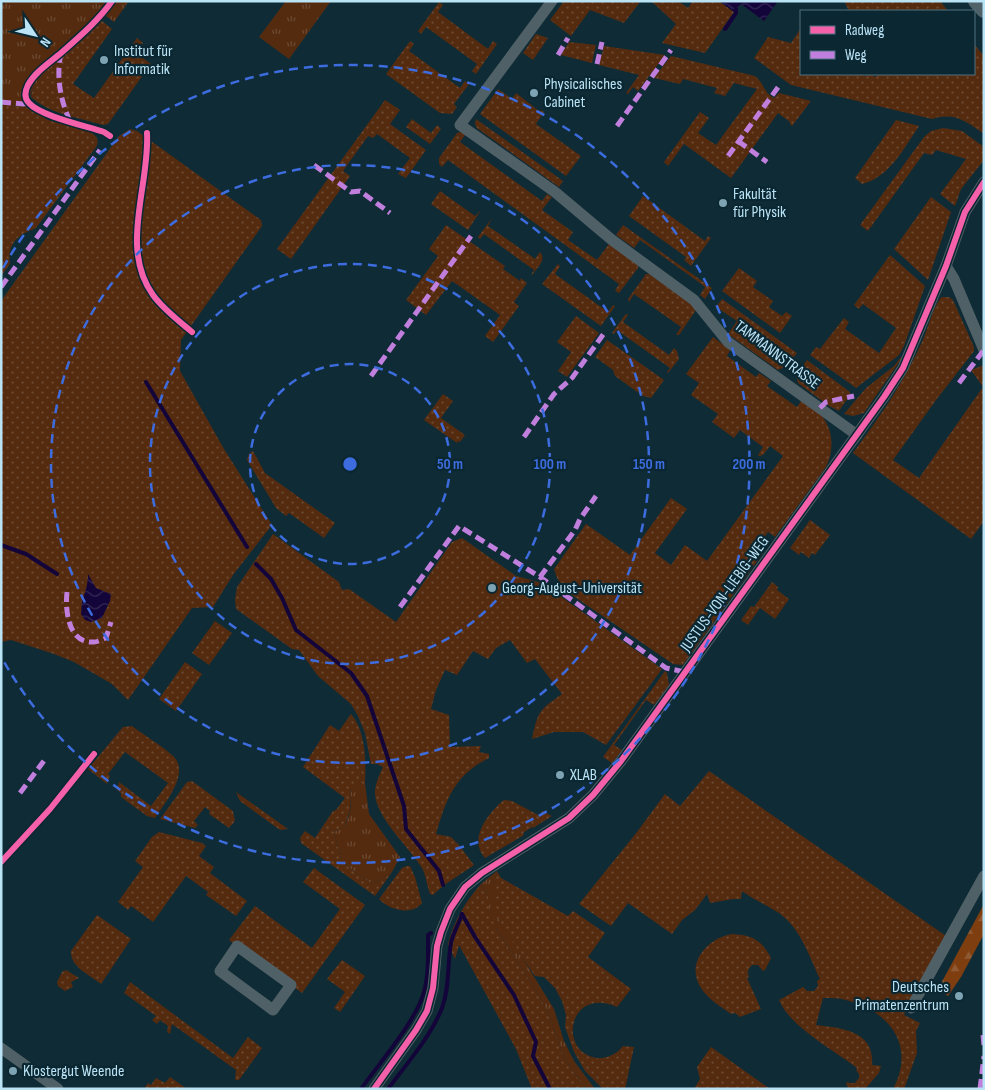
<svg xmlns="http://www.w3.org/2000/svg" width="985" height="1090" font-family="'Sofia Sans Condensed',sans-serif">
	<defs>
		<pattern id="grass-dots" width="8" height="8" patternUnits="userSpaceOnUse" patternTransform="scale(1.25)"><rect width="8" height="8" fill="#552b10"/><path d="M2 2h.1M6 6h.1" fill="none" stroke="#6b4a33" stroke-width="1.8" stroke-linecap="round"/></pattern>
		<pattern id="forest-firs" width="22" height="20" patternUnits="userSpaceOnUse" patternTransform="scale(1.25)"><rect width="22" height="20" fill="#7f3e10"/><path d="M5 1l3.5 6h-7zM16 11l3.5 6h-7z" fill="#8f5a33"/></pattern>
		<pattern id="park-tufts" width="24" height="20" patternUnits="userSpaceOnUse" patternTransform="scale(1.25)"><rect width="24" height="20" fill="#552b10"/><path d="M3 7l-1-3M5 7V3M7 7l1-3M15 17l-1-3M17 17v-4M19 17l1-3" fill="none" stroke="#6b4a33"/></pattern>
		<pattern id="water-waves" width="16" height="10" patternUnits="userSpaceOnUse" patternTransform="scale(1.25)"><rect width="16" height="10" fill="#130539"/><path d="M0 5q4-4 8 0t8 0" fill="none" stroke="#332956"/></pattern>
	</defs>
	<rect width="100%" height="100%" fill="#0f2b35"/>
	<g fill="url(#grass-dots)">
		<path d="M564,1H638L640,2L624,23L590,10L571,36L550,20Z"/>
		<path d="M651,1H678L688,8L693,1H719L734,12L705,53L662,43L676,24Z"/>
		<path d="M844,1H940L948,11H849Z"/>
		<path d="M439,2L443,5L438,12L488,49L493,41L497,44L476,74L472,71L477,64L426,27L421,34L418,31Z"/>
		<path d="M102,21L112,29L73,84L94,98L137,38L143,43L136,53L151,64L108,124L103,125C80,118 49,114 31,97C34,77 56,64 71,52V49L88,36Z"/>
		<path d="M801,28V74H862L864,76L871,74L875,77L878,74H974V44L984,56V134C965,121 955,112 932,119L791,85L754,58L768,37L791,43Z"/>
		<path d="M536,34L548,38L533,60L523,53Z"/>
		<path d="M410,41L414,44L409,51L460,88L465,81L469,84L454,104L457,107L452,114L440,113L386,74Z"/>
		<path d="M569,42L596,45L592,63L561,55Z"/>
		<path d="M604,46L665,55L638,91L633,87L628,94L626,93L639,75L599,65Z"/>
		<path d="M671,56L755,76C764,83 764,93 774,98L779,93L811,101L792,126L790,124V122L778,113L731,178L684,144L668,166L664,162L700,112L709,118L698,133L716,145L757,89L734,83L725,96L714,93L717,88L683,79L680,84L654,78Z"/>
		<path d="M498,89L512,99L516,93L539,111L541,110L544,112L536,124L581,156L566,176L480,114Z"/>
		<path d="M385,100L400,110L390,124L426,150L406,178L398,174L410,158L377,134L373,138L368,136L343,171L350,176L291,259L277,249Z"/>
		<path d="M1,104L26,107L48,120L92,133C98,137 99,141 96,147L36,228C18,235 7,243 10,264L1,276Z"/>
		<path d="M412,119L431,133L437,125L441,129L430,144L406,127Z"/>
		<path d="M476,119L563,181L559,187L477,128L475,124Z"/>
		<path d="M896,120L919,126C904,148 890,177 862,184L855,178Z"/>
		<path d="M943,128L962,131L984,147V160L961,189L955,206L940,194L966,159L936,150L932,155L924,153L868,231L860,225L924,137L931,131Z"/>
		<path d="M130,129L137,131L261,220L262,226L181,340L180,371L224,449L272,525L233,575L213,607L192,608L128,700L112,684L74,662L54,654L11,640L1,642V301L119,136Z"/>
		<path d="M461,132L465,135L460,142L542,201L547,194L552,197L542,210L573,232L568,240L597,260L609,244L638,265V268L619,293L615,291L619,284L448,160L442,167L439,164V158L457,133Z"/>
		<path d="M440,191L475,216L481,210L468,230L431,204Z"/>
		<path d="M643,196L705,241L708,236L711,238L691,266L684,260L686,257L629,216Z"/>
		<path d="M931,197L951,212L928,280L894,249Z"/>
		<path d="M492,218L488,226L531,256L535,259L540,252C547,260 537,268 532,275H531L534,270L484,234L480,239L478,237Z"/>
		<path d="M446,225L505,266L503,269L520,281L521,278L527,283L514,302L519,306L493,342L485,336L500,315L452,281L426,315L406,300L438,256L429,249Z"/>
		<path d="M623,225L712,288L705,299L700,295L705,287L700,283L640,240L634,248L616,235Z"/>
		<path d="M890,255L925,286L904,346L899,355L856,388L810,355L816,347L820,349L844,318L849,322L845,329L879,353L896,328L863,304L859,309L854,305Z"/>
		<path d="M558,264L560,266L555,274L608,312L613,305L615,306L601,326L542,284Z"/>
		<path d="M739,268L757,281L753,287L773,301L769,307L782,316L786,312L792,316L780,333L722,291Z"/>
		<path d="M646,274H649L696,307V310L679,335H676L681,327L634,294L629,302L628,299Z"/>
		<path d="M942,297H949L953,300L974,347V351L936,400L893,460L919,478L983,387L971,370L984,365V521L971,539L853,453C879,418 904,382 922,342C927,332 934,303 942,297Z"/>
		<path d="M722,299L797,353L787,366L778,370L728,334L737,321L716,307Z"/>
		<path d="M627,314L628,315L623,322L669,355L674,348L677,351L679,359L668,373L667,372L670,368L617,330L614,334L612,333L625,315Z"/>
		<path d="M576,316L599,333L567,377L558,371L571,352L557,342Z"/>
		<path d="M713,337L730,350L727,356L756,377L759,373L771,381L767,386L797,407L801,401C808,406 815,410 821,415C834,430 834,451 826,467L775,537L768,532L754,551L763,553L683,665L673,664L566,591L557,578L554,569L586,524L630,555L671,498L687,509L655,553L671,565L685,545L707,561L783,456L770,446L763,455L759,456L758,455L763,447L740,430L734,438L712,422L718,414L691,395L699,383L686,374Z"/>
		<path d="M607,340L664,380L651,398L643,396L615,376L613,370L595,357Z"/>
		<path d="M901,357L902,358L864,413L853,416L844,414L866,388L894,366Z"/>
		<path d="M807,360L850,392V395L839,411L829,406L798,383L796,375Z"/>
		<path d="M443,394L453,401L441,418L465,435L460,442L458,441L457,443L424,420Z"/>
		<path d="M253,451L265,473L335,523L324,538L289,513L286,516L276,508L247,460L249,454Z"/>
		<path d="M810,520L830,535L815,555L812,553L809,558L801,552L799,555L790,548Z"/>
		<path d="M273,534L339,582L342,590L349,589L396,622L452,542L462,538L516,576L542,583L662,669L606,745L583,732H554L532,739C538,711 539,710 562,694L535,659L527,663L510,640L496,648L488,659L473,651L457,675L445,670L436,690L431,709L449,715L450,747L481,746L479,752L489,754V758C454,775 446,800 436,834L451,837L458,844L474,865C460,875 445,883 433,895L430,894C427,886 426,875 422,868C410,848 375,817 375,793C375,784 379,776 383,767L377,764H371L365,733L358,716L351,704L318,676L299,650L292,649L236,609L235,600L237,587Z"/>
		<path d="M772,582L778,587L777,590L789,599L775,619L760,608L748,625L741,620L751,606L754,607Z"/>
		<path d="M215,621L232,633L209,665L192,653Z"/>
		<path d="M185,662L202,674L176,711L159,699Z"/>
		<path d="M665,671L667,673L669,685L654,705L646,700L614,745L622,750L612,763L603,757Z"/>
		<path d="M351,714C366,731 366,762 365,783H359L351,791L350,811L344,827L334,832L342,862L372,884L392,872L375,896L301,843L300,838L305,831L315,838L333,811L336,810L345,798L303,767L330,725L339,731Z"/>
		<path d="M132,726C145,736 161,745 173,756C191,773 164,804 155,818L147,816L121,797V793L117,790L119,782L151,806L168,783L125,752L108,774L110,776L107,784L88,769L123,727Z"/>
		<path d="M709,771L946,936L904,1015L920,1023L916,1031L917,1053L904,1089H893C916,1046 890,1011 846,1000C839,998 831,998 823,998L816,1025C842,1028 875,1031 872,1065L881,1066L879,1073L865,1089H849L846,1084L847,1082L850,1083H855L859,1078V1074L856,1070L857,1068C834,1050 790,1027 779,1000L803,987L807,991H814L818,986L817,981L820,979C809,956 801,929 779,913C767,905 754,900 742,891L741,899H733L710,903L707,894L695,910L682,920L672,934L628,903L611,926L579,904L637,832L665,794L680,806Z"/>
		<path d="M192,781L233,811L235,821L229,828L209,814L210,811L205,807L194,821L198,825L195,828L160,819L187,782Z"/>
		<path d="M236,792L281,824L288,829L280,830L240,801Z"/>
		<path d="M504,800L512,801L540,816L542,811L552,816L533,828L532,827L523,833L524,835L485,858C468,839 488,813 504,800Z"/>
		<path d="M159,832L202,843L206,846L199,856L214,867L210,873L247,901L236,916L206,895L208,892L186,876L153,922L131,906L128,910L118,902L143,867L135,861L152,837Z"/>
		<path d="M407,866H410L415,877L422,903C412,916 389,910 379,899L402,868Z"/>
		<path d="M314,868L365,905L302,993L229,940L255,906L312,948L340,909L303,882Z"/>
		<path d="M497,871L501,878L568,916L573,911L605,933L588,957L631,989L617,1007C569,986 557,1051 596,1058C607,1059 617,1054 623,1046L634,1047L625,1089H603L585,1071L574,1052L565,1027L566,1015L562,1001L555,988L544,977L535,976C523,958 498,926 494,906C492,894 495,882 497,871Z"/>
		<path d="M481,884L488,894L496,928L540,997L550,1018L564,1057L576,1076L587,1089H532L516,1049L459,945L455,959L448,944C454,921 465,902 481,884Z"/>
		<path d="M97,915L131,939L101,984C90,975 70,967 71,951Z"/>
		<path d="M732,934C752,935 762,940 771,958L765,970L763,971L758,965H752C748,969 747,972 749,977L747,978L761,1009L740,1017L735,1013L731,1014C720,1006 708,999 701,988C685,964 707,938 732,934Z"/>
		<path d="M342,960L365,976L340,1012L334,1008L345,992L327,979Z"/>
		<path d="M66,970L79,978L71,982L73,987L65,991L58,986L57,982L62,972Z"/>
		<path d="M130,982L233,1058L248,1037L262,1048L239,1080H235L236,1070L172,1024L170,1034L167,1032L168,1026L160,1020L157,1024L152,1020L156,1016L124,993Z"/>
		<path d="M711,1047L770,1089H694L700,1079L697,1067Z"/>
		<path d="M170,1077L187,1089H144L148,1083L151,1085L156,1078L165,1083Z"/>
	</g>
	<path fill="url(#forest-firs)" d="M984,904V934L961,977L948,996L938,989Z"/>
	<g fill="url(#park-tufts)">
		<path d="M6,1H129L114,22L106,16L88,36L71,49V52L40,78L32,91L26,107L1,104V6Z"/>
		<path d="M286,1H331L289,59L259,37Z"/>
		<path d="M359,783H365L369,814L400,857L392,872L372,884L342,862L334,832L344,827C346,822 349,817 350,812C353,801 346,789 359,783Z"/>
		<path d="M497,871C494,890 493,902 499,920L554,1009L564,1041L574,1061L595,1089H587L576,1076L564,1057L550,1018L540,997L496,928L489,913L488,894L481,884Z"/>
	</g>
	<g fill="url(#water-waves)">
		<path d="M719,1H778L764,21L741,4L734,12Z"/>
		<path d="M88,574L96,588L111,594L110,601L102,618L91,622L85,620L81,614C82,609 81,606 82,602C85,592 88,585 88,574Z"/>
	</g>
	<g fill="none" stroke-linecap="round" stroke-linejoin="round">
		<g stroke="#130539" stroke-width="4">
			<path d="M725,29L736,13V9"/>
			<path d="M146,382L247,547"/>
			<path d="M1,545L26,554L57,574"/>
			<path d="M256,564L271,579L282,598L296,630L351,673L367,696L404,806L406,829L439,871L443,885"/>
			<path d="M462,914L475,937L514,995L536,1042L533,1056L550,1089"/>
			<path d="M361,1089C380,1062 415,1023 424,992C429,974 428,954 428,935L431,933"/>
			<path d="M388,1089C407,1063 430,1038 442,1008C450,987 447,965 451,943C453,933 459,924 462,914"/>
		</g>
		<g stroke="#506067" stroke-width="11">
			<path d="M552,1L460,125L555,192L612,240L694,300L728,342L857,435"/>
			<path d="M946,266L954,279L984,350"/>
			<path d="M237,946L291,985L273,1010L220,971Z"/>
			<path d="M911,1008L984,876"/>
			<path d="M1,1048L58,1089"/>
			<path d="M374,1089L416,1030L427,1011L433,988L437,946L441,932L450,909L465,887L482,873L569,818L593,795L621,761L884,397L903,368L946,266L965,212L984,182"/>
		</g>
		<path stroke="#4f626a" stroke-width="16" d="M976,1L984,10"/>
		<g stroke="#c07fdc" stroke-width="5" stroke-dasharray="10 5" stroke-linecap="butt">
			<path d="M61,53C56,75 60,100 70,121"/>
			<path d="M558,55L568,38"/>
			<path d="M597,64L602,42"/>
			<path d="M1,102L23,104L28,103"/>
			<path d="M617,126L671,50"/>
			<path d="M738,141L767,162"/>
			<path d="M728,156L779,86"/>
			<path d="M314,165L351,192L360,191L390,213"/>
			<path d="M1,287L100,150"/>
			<path d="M371,376L471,236"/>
			<path d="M959,383L984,350"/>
			<path d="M820,408L826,402L854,396"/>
			<path d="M524,437L554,394L572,378L605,332"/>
			<path d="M540,577L575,530L580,519L596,496"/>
			<path d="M67,592C65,610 68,644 94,642C98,642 103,639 106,638L111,622"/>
			<path d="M400,607L459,526L540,577L666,668L685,672"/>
			<path d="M20,793L46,758"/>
			<path d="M983,1035L984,1046"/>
			<path d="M980,1089L984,1056"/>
		</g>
		<g stroke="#0b2732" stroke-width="9">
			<g id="cycleway">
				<path d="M147,133C150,185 119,248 153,295C163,309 179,321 192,332"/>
				<path d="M110,136L104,132C86,126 40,116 29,103C24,98 25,91 28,85C35,72 49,63 61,53C79,37 98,21 112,1"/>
				<path d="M1,862L50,809L94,754"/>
				<path d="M374,1089L416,1030L427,1011L433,988L437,946L441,932L450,909L465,887L482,873L569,818L593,795L621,761L884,397L903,368L946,266L965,212L984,182"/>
			</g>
		</g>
		<use href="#cycleway" stroke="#f560ab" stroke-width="6"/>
	</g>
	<g fill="none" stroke="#3c6cde" stroke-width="2.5" stroke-dasharray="9 6">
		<circle cx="350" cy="464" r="100"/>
		<circle cx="350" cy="464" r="200"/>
		<circle cx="350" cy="464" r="299"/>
		<path d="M3 268A399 399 0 1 1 3 660"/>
	</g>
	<g fill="#7ea3b2" stroke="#0b2732" stroke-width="2">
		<circle cx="104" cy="60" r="5"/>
		<circle cx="534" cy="93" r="5"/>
		<circle cx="723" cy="203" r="5"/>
		<circle cx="492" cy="588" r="5"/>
		<circle cx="560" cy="775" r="5"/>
		<circle cx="959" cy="996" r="5"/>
		<circle cx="13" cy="1071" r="5"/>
	</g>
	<g text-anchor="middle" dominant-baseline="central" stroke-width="4.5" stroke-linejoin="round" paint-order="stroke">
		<g font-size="16" fill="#bae3f6" stroke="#0b2732" text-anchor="start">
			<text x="114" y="51">Institut für<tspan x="114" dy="18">Informatik</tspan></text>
			<text x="544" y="84">Physicalisches<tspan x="544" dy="18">Cabinet</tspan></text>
			<text x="733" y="194">Fakultät<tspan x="733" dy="18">für Physik</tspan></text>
			<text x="502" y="588">Georg-August-Universität</text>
			<text x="570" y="775">XLAB</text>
			<text x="949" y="987" text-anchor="end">Deutsches<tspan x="949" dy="18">Primatenzentrum</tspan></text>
			<text x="23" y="1071">Klostergut Weende</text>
		</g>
		<g font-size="16" fill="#bae3f6" stroke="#0b2732">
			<text transform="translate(777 355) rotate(37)">TAMMANNSTRASSE</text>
			<text transform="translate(725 594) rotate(-54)">JUSTUS-VON-LIEBIG-WEG</text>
		</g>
	</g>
	<circle cx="350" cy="464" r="8" fill="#3c6cde" stroke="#0b2732" stroke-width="2.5"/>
	<g font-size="15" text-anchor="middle" font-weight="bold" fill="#3c6cde" stroke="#0b2732" stroke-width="4.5" stroke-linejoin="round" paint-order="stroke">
		<text x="450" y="469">50 m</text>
		<text x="550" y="469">100 m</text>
		<text x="649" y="469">150 m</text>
		<text x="749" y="469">200 m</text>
	</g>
	<rect width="985" height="1090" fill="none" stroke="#bae3f6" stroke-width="5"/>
	<rect x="800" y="10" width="175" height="65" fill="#0b2732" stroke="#517280"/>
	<rect x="810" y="26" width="25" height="8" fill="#f560ab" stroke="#517280"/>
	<text x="845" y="35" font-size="15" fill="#bae3f6">Radweg</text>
	<rect x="810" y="51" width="25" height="8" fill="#c07fdc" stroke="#517280"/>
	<text x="845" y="60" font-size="15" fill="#bae3f6">Weg</text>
	<g transform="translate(35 35) rotate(125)" stroke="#0b2732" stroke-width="4" paint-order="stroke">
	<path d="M0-4L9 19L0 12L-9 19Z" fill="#bae3f6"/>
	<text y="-8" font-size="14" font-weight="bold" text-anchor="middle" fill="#bae3f6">N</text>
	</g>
</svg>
